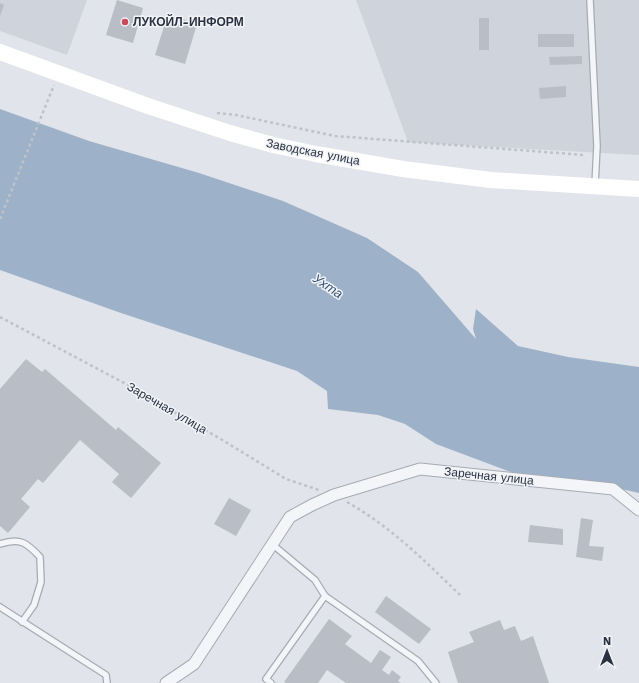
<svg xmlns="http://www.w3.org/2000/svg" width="639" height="683" font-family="'Work Sans',sans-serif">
	<rect width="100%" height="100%" fill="#e1e4ea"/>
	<g fill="#cfd3db">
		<path d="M0,0H87L67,55L0,31Z"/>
		<path d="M356,0H639V155L408,142Z"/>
	</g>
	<path fill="#9db2c9" d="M0,109L89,141L199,173L283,201L367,238L418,272L476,339L473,329L476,309L518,346L568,357L639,367V493L590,482L513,473L436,444L405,424L378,415L328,409L327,391L297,371L121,313L0,270Z"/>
	<g fill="#b8bdc6">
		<path d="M117,0L143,8L133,43L106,35Z"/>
		<path d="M0,3L4,5L0,16Z"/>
		<path d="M168,14L197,24L185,64L155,55Z"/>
		<rect x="479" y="18" width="10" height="32"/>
		<rect x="538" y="34" width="36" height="13"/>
		<path d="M582,56V64L550,65L549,57Z"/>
		<path d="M566,86V97L540,99L539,88Z"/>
		<path d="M26,359L42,372L45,369L116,430L118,427L161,463L131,498L112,482L119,474L80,440L43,483L38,479L21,499L30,507L8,533L0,526V389Z"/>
		<path d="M229,498L251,510L236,536L214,524Z"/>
		<path d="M581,518L593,520L589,546L604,547L602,561L576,557Z"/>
		<path d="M530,525L563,529V545L528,542Z"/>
		<path d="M386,596L431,629L419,644L375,612Z"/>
		<path d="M329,619L352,636L345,644L371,663L380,650L391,657L382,670L389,675L392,670L401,677L398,681L401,683H346L327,670L318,683H286L284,682Z"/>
		<path d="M500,620L504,630L515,626L521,641L533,636L549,683H458L448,652L474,642L469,632Z"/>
	</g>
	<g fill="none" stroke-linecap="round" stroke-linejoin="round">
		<g stroke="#a6abb4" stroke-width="8">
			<g id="lane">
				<path d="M590,0L597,146L595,185"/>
				<path d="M0,544C20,537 27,543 40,557L41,582L34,605L22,622"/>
				<path d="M272,544L315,580L325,596L418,661L436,683"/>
				<path d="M0,607L106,675L107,683"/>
				<path d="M271,683L266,679L325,596"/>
			</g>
		</g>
		<g stroke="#a6abb4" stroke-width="13">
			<path id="street" d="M166,683L194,664L290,517L312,505L334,495L420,469L613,489L639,510"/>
		</g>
		<g stroke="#bfc2c8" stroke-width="2.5" stroke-dasharray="3 3" stroke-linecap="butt">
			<path d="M217,113L236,115L335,136L584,155"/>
			<path d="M0,219L54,85"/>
			<path d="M0,317L126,384L224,441L286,479L319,490"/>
			<path d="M347,502C391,527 424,560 460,595"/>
		</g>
		<use href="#lane" stroke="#f4f5f8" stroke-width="5.5"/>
		<use href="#street" stroke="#f4f5f8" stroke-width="11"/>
		<path stroke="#fff" stroke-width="16" d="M0,52L148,106L230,133L273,145L316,154L403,169L491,180L639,189"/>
	</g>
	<circle fill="#cc495b" stroke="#f1f3f7" stroke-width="1.5" cx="125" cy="22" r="4"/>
	<g text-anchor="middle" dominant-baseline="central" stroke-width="3" stroke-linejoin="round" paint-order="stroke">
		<g font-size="12" font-weight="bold" fill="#2a3241" stroke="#f1f3f7" text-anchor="start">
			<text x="133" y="22">ЛУКОЙЛ-ИНФОРМ</text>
		</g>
		<g font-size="12" fill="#2a3241" stroke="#f1f3f7">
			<text transform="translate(313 152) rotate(11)">Заводская улица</text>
			<text transform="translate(167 408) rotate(30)">Заречная улица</text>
			<text transform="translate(489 476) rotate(6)">Заречная улица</text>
		</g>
		<g font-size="13" font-style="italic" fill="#345074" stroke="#f1f3f7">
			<text transform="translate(328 286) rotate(34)">Ухта</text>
		</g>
	</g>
	<g transform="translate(607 651)" stroke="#f1f3f7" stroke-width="3" paint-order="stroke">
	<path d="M0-3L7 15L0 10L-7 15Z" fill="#2a3241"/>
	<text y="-6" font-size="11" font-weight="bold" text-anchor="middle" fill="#2a3241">N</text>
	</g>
</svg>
